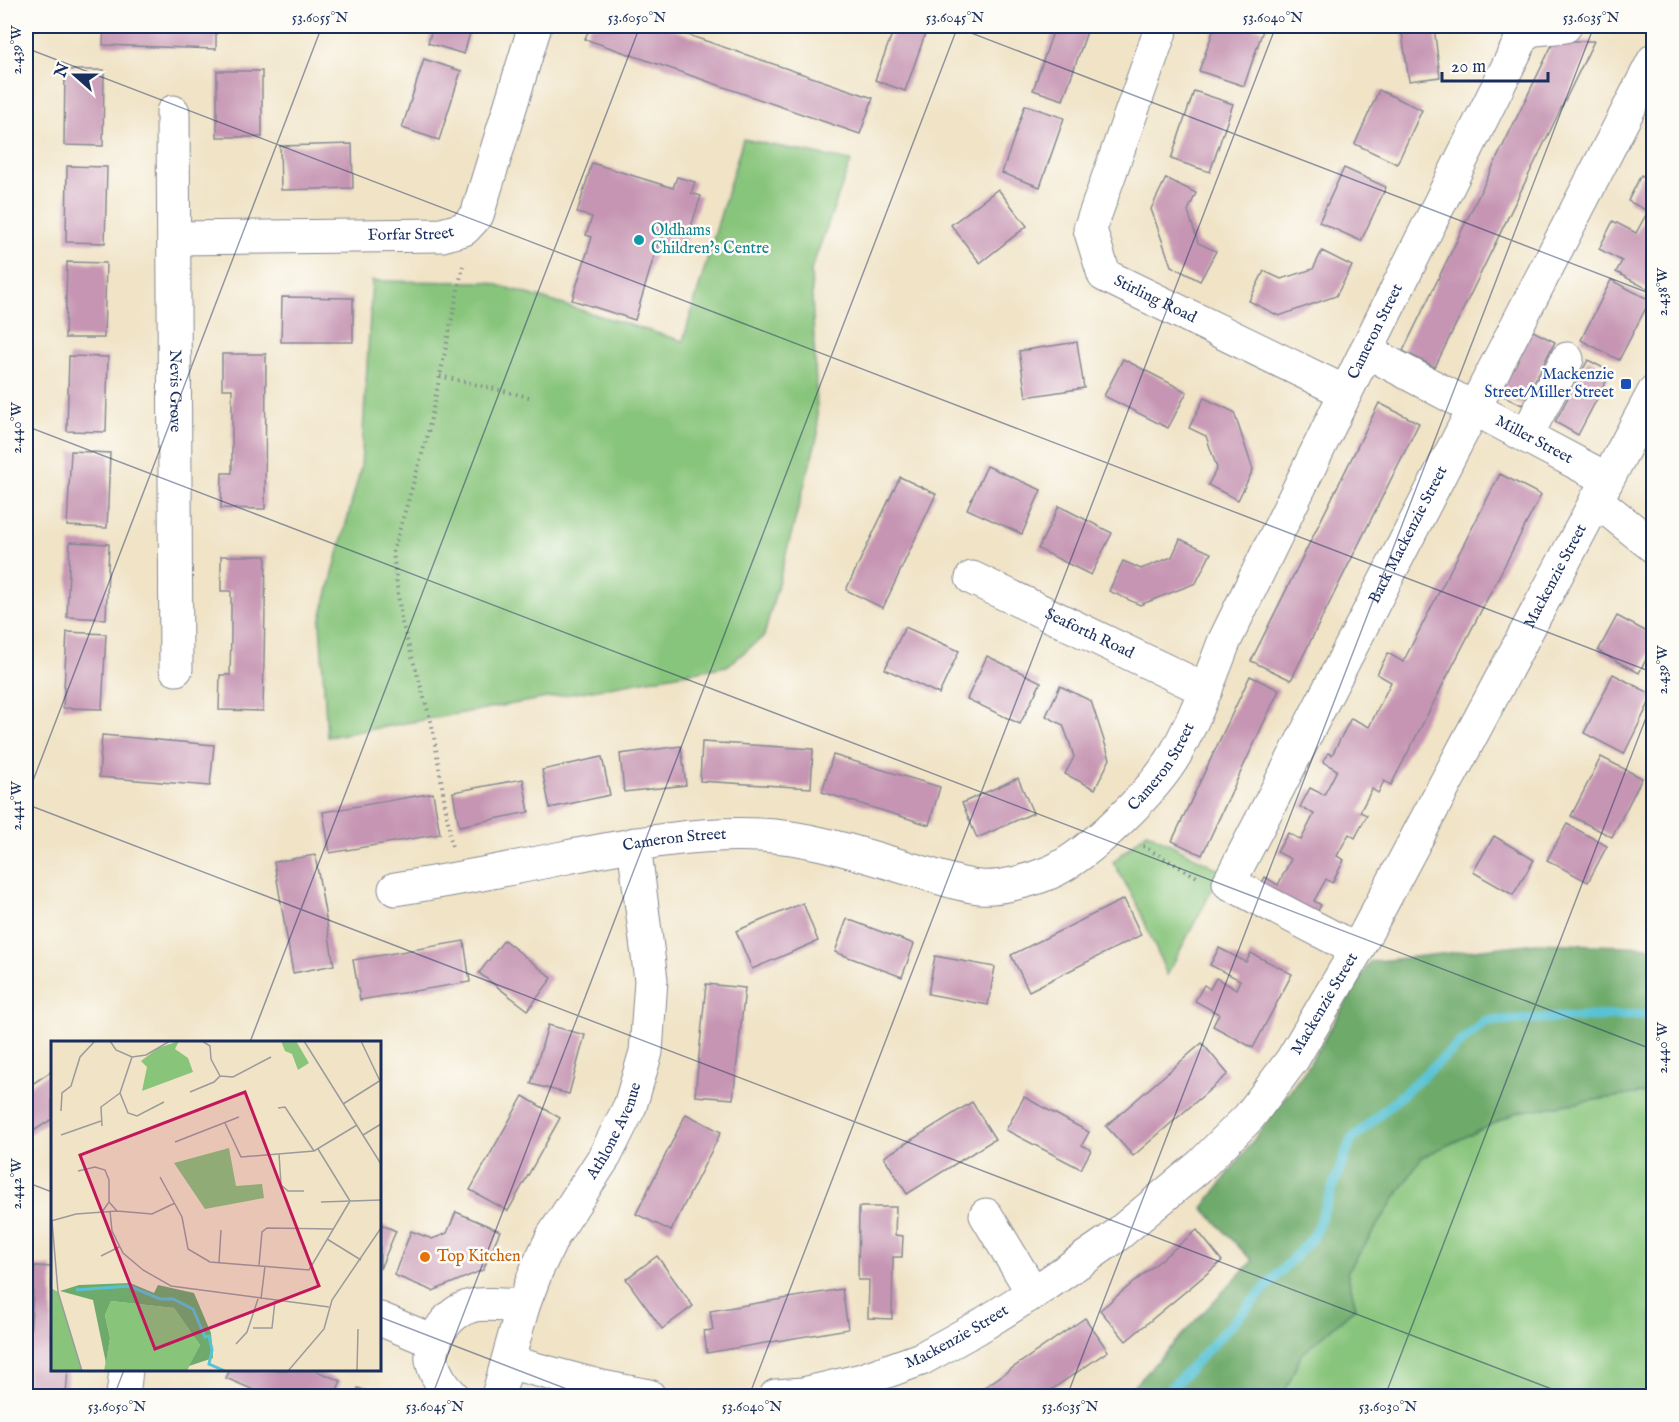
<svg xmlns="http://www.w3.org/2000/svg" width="1679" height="1422" font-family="'IM FELL English',serif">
	<rect width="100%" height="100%" fill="#fdfcf7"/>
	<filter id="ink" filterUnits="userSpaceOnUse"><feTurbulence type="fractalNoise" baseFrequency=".0167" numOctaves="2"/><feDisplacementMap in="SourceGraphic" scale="12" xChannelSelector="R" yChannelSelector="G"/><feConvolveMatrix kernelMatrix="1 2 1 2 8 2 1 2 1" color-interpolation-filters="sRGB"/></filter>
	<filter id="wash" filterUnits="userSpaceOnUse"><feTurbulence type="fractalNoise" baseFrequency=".008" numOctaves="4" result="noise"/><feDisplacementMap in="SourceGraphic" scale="24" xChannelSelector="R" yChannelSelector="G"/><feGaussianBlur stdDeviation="1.35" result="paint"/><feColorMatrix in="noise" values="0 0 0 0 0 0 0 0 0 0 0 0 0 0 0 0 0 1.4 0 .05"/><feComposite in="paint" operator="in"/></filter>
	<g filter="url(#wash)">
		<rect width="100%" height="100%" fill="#f0e3c6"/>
		<g fill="#88c57b" stroke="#527a6c" stroke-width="1.5">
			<path d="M743,139L851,161L811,270L818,434L764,636L727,666L327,737L320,622L361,467L372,281L488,282L683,341Z"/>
			<path d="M1147,832L1222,871L1167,975L1136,902L1113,862Z"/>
			<path d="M1653,1091V1396H1283L1301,1355L1356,1307L1347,1272L1422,1157L1518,1112Z"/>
		</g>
		<path fill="#6eaa6b" stroke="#446c64" stroke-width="1.5" d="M1536,943L1653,947V1091L1518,1112L1422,1157L1347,1272L1356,1307L1301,1355L1283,1396H1124L1252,1261L1203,1208L1307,1068L1370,962Z"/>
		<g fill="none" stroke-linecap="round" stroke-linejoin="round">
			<path stroke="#58c2d4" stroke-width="10" d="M1164,1396L1314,1236L1351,1140L1485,1021L1654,1014"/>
		</g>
		<g id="blocks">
			<g fill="#c695b3">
				<path d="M104,26H216V49L103,45Z"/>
				<path d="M433,26H472L464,54L428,43Z"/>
				<path d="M590,26H662L873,98L860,134L585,39Z"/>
				<path d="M895,26H928L905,91L875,80Z"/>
				<path d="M1055,26H1089L1063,100L1033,90Z"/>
				<path d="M1215,26H1250L1263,30L1244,86L1199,71Z"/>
				<path d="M1401,26H1434L1440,77L1409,81Z"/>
				<path d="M1554,41H1594L1435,367L1403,351Z"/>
				<path d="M424,59L461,71L439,140L402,128Z"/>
				<path d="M65,70H104L103,146L64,145Z"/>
				<rect x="217" y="71" width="45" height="66"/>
				<path d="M1379,90L1422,110L1397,164L1355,144Z"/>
				<path d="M1194,91L1233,104L1210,172L1171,159Z"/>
				<path d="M1025,105L1064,118L1040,187L1002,173Z"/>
				<path d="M352,144L353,188L281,190L280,146Z"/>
				<path d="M592,163L673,188L677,177L695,182L691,193L701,196L683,251L658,243L635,320L572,300L592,237L586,235L592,217L577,213Z"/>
				<path d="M67,166L107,167L105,243L66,242Z"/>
				<path d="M1344,168L1386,187L1361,241L1319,222Z"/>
				<path d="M1641,175L1653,182V292L1616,272L1622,261L1599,249L1613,221L1636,233L1648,211L1628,201Z"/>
				<path d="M1166,178L1196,193L1188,211L1198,243L1216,251L1200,281L1171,266L1151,209Z"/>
				<path d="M998,189L1027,226L980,263L951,225Z"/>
				<path d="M1322,251L1352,266L1336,296L1279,316L1249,301L1264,271L1281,279L1313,269Z"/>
				<path d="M67,262L106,263L104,338H65Z"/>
				<path d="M1611,280L1650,300L1619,360L1581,340Z"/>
				<path d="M282,297L353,298V342H281Z"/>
				<path d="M1531,330L1555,342L1522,405L1498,393Z"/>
				<path d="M1077,342L1084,388L1026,397L1019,351Z"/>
				<path d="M222,354H266L265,509L221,508L222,473H232V389H222Z"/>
				<path d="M69,356L108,357L106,432L67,431Z"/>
				<path d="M1123,359L1187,392L1168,428L1104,396Z"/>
				<path d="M1588,360L1611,372L1578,435L1555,422Z"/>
				<path d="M1204,398L1234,412L1253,470L1238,500L1208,485L1217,468L1206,436L1189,428Z"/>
				<path d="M1379,403L1419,423L1291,680L1251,661Z"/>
				<path d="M71,451L110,453L107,528L67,526Z"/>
				<path d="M987,466L1041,490L1022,534L967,509Z"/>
				<path d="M1500,474L1541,495L1391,785L1384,781L1378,793L1372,789L1360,812L1367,815L1355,838L1349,834L1337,856L1344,860L1332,883L1326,879L1314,901L1321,905L1315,916L1260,887L1265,877L1278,885L1291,859L1277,852L1288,833L1301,840L1314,814L1300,807L1310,788L1324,795L1337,770L1323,762L1328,753L1332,755L1351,718L1369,727L1391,682L1377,674L1388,653L1403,662Z"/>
				<path d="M900,477L936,494L883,608L846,590Z"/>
				<path d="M1059,506L1112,533L1091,575L1038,549Z"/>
				<path d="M1180,539L1211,553L1196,583L1140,605L1109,591L1123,561L1141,569L1172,557Z"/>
				<path d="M70,542L109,544L106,619L67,617Z"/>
				<path d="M221,556H266L263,711L219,710L220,675H230L231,633V591H221Z"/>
				<path d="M1617,616L1653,635V646L1639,673L1598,651Z"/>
				<path d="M905,627L959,651L939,694L885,669Z"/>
				<path d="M67,632L106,634L102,709L63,708Z"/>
				<path d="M987,656L1041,682L1020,724L967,699Z"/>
				<path d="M1613,674L1653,695L1624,754L1584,733Z"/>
				<path d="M1250,676L1279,690L1202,855L1172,841Z"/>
				<path d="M1060,686L1091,701L1110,759L1095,789L1065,774L1074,757L1069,741L1063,725L1046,716Z"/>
				<path d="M102,735L214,745L210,786L99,777Z"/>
				<path d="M702,742L813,749L811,788L700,781Z"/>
				<path d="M681,746L686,785L624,792L620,754Z"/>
				<path d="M833,755L940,787L929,825L822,792Z"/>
				<path d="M602,757L610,795L550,808L542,770Z"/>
				<path d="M1601,757L1642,778L1612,837L1571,816Z"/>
				<path d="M1018,778L1033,813L977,838L962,803Z"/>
				<path d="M523,779L529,812L459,826L453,792Z"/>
				<path d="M433,793L440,834L330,853L323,812Z"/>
				<path d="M1567,824L1607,846L1588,882L1547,860Z"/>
				<path d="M1494,836L1534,860L1513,895L1473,872Z"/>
				<path d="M315,855L334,965L293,973L274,862Z"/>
				<path d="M1124,899L1141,935L1029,991L1011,955Z"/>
				<path d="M803,903L818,941L752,969L736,931Z"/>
				<path d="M847,919L914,944L902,977L835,952Z"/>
				<path d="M504,940L552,978L528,1010L479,973Z"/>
				<path d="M464,941L470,982L360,1000L353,960Z"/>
				<path d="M1219,948L1246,962L1251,953L1292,974L1253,1048L1213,1026L1219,1014L1195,1001L1204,985L1210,989L1216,978L1236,989L1240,980L1210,965Z"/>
				<path d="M935,956L995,967L988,1005L928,994Z"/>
				<path d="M706,984L745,988L733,1099L695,1096Z"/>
				<path d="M548,1025L585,1035L569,1094L531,1084Z"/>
				<path d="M1202,1043L1228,1074L1133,1156L1106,1126Z"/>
				<path d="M52,1071V1119L26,1136V1088Z"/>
				<path d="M523,1096L560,1118L508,1211L470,1190Z"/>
				<path d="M1024,1097L1089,1132L1082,1145L1091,1150L1081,1169L1006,1130Z"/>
				<path d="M972,1102L995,1139L907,1194L884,1157Z"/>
				<path d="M686,1114L721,1132L671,1231L636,1214Z"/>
				<path d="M859,1207H896L895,1235L903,1236L902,1257H893L892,1319L868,1318L869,1280H858Z"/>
				<path d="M456,1212L500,1231L483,1270L433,1291L394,1275L411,1231L432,1239L440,1236L447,1233Z"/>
				<path d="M380,1224L396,1231L380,1269Z"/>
				<path d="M1197,1230L1222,1261L1126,1341L1100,1310Z"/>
				<path d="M657,1256L693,1306L662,1329L626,1279Z"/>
				<path d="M35,1266L52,1267V1370H68L66,1394L26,1391Z"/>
				<path d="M842,1289L848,1329L707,1353L704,1331L713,1330L710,1311Z"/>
				<path d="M1085,1318L1108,1351L1042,1396H987L982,1389Z"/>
				<path d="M230,1370H314L341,1381L334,1396H268L226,1378Z"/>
				<path d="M358,1388L382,1396H355Z"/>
			</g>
		</g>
	</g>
	<g filter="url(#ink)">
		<use href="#blocks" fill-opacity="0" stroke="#868992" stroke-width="1.5"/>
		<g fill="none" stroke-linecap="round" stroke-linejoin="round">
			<g stroke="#868992" stroke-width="35">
				<g id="minor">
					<path id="s1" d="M1162,26L1090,229L1104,275L1345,392"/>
					<path d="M1526,30L1565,26"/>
					<path id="s2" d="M173,112L176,669"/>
					<path id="s3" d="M175,238L442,235L464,229L477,215L535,26"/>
					<path id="s4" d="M1366,351L1607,479"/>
					<path d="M1526,436L1567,359"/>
					<path d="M1596,500L1654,547"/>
					<path id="s5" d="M972,578L1206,690"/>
					<path id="s6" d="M395,889C453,880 510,869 567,857C630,845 694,832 759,835C812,837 863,855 914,870C936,876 958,885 980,887C1000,889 1032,880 1051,872C1089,855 1156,789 1176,753C1195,718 1210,680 1224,642L1366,351L1526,30"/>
					<path id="s7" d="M1357,950L1229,883L1654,60"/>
					<path d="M986,1215L1033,1293"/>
					<path d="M380,1319L435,1342"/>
					<path d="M508,1362L602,1387L649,1396"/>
					<path d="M123,1396L126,1370"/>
					<path d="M453,1396C444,1388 434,1373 432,1360C430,1337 449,1312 471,1306C487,1302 507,1306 523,1306"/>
					<path id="s8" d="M498,1396L523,1306L537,1269L553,1236L605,1156L630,1106L646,1052L651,980L634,844"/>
					<path id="s9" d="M776,1396L803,1394L862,1380L921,1359L977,1328L1047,1284L1111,1240L1201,1165L1249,1117L1292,1060L1357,950L1654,392"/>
				</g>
			</g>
			<g stroke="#868992" stroke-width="4" stroke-dasharray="1.5 4.5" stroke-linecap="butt">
				<path d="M440,376L533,398"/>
				<path d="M452,846L432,725L401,619L393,552L427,437L463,266"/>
				<path d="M1143,846L1197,877"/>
			</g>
			<use href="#minor" stroke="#fff" stroke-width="33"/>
		</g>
	</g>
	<path fill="none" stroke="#1b2f5e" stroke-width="1.5" stroke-opacity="0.45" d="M953,26L1654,295M26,48L1654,673M26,426L1654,1050M26,799L322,26M26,804L1570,1396M250,1042L640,26M26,1182L52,1192M380,1317L585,1396M114,1396L124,1370M432,1396L958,26M749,1396L1276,26M1067,1396L1594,26M1385,1396L1654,697"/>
	<circle fill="#0f9aa8" stroke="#fdfcf7" stroke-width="2" cx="639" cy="240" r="6"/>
	<rect fill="#1a4fb4" stroke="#fdfcf7" stroke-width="2" x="1620" y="378" width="12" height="12" rx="3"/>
	<circle fill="#e8710a" stroke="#fdfcf7" stroke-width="2" cx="425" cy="1257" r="6"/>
	<g text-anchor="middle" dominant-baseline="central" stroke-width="5" stroke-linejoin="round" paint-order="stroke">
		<g font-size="16" fill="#0d838f" stroke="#fdfcf7" text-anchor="start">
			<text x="651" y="231">Oldhams<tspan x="651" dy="18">Children's Centre</tspan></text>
		</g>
		<g font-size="16" fill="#1b2f5e" stroke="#fdfcf7">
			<text stroke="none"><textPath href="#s3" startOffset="236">Forfar Street</textPath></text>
			<text stroke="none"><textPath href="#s1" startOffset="320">Stirling Road</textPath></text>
			<text stroke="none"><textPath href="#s6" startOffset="1310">Cameron Street</textPath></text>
			<text stroke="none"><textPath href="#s2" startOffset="279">Nevis Grove</textPath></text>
			<text stroke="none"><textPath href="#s4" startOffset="190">Miller Street</textPath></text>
			<text stroke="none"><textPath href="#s7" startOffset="536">Back Mackenzie Street</textPath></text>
			<text stroke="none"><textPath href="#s9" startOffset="1182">Mackenzie Street</textPath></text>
			<text stroke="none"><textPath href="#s5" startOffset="130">Seaforth Road</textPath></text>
			<text stroke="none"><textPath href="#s6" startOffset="824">Cameron Street</textPath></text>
			<text stroke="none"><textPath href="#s6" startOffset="284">Cameron Street</textPath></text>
			<text stroke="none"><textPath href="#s9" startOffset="696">Mackenzie Street</textPath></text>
			<text stroke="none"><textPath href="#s8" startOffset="292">Athlone Avenue</textPath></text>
			<text stroke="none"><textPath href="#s9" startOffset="192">Mackenzie Street</textPath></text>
		</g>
		<g font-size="16" fill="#164399" stroke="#fdfcf7" text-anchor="end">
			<text x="1614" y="375">Mackenzie<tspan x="1614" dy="18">Street/Miller Street</tspan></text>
		</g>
		<g font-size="16" fill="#c56008" stroke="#fdfcf7" text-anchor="start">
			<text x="437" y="1257">Top Kitchen</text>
		</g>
	</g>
	<g transform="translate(51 1041)">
		<rect width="330" height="330" fill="#f0e3c6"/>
		<path d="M128,0L124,8L137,17L142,31L91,50L96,26L90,20L107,7ZM230,0H245L258,22L247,29L241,13L234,10ZM178,107L185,145L211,143L213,157L154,168L123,122ZM0,247L7,251L31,330H0ZM60,260L123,267L149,304L136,330H53L59,297L54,274Z" fill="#88c57b"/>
		<path d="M79,242L103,252L107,244L143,252L160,292L162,317L138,325L149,304L123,267L60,260L54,274L59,297L55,322L42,259L9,250L28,244Z" fill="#6eaa6b"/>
		<path fill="none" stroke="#58c2d4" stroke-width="3" d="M25,249L78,245L109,258H122L142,268L154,296L158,295L161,309L158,323L174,330"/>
		<path fill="none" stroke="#9b9b9c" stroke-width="1.5" d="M59,0L65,9L81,16L95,14L119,0M253,0L330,123M310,0L329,40M81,16L69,52L77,72L86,75L113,61M169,35L182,36L220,16M139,51L163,41L169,35L160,18L159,5L151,0M292,63L330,39M227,67L234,66L263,110M10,70L11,52L20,45L29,16L44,0M174,82L190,116L263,110L306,84M51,85L50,66L69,52M10,94L50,80M312,94L330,83M124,101L188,76M267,108L299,160M228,113L230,144L237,150H253M27,130L44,126L54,129L58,139V161M109,136L131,176L137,208L159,221L258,229L299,160M270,161L330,159M59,170L61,190L72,212L92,229L120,245L278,266M51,171L58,161L66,170M0,180L25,173L66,170L101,173L124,162M1,180L7,251L31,330M276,198L310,219M50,215L68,206M168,221L170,189M208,224L211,191L216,187L282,188M210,258L214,225M202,287H221L224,260M185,303L196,291L207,258M237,330L273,288L281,259L330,187M306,330L307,288"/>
		<path fill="#c2185b" fill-opacity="0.15" stroke="#c2185b" stroke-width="3" d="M194,51L268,245L104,308L29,114Z"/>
		<rect width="330" height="330" fill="none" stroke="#1b2f5e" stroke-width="3"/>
	</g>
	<rect width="1679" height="1422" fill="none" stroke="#fdfcf7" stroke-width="66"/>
	<g transform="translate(75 75) rotate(291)" stroke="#fdfcf7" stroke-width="4.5" paint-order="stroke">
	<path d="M0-4.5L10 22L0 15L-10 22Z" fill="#1b2f5e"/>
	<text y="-9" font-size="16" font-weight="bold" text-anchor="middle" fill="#1b2f5e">N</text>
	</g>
	<path d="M1442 72v9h106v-9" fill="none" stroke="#1b2f5e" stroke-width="3"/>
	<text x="1451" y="72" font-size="18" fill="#1b2f5e" stroke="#fdfcf7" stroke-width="4.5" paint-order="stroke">20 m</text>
	<rect x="33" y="33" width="1613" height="1356" fill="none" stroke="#1b2f5e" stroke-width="2"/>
	<g font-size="15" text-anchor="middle" fill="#1b2f5e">
		<text x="320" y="22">53.6055°N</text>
		<text x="637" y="22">53.6050°N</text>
		<text x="955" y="22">53.6045°N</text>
		<text x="1273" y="22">53.6040°N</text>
		<text x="1591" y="22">53.6035°N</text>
		<text transform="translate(16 50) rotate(-90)" y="5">2.439°W</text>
		<text transform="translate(1662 292) rotate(-90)" y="5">2.438°W</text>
		<text transform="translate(16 428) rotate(-90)" y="5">2.440°W</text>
		<text transform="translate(1662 670) rotate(-90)" y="5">2.439°W</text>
		<text transform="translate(16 806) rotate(-90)" y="5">2.441°W</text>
		<text transform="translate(1662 1048) rotate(-90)" y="5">2.440°W</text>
		<text transform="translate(16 1184) rotate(-90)" y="5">2.442°W</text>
		<text x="117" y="1411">53.6050°N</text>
		<text x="435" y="1411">53.6045°N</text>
		<text x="752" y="1411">53.6040°N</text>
		<text x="1070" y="1411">53.6035°N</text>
		<text x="1388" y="1411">53.6030°N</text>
	</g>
</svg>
